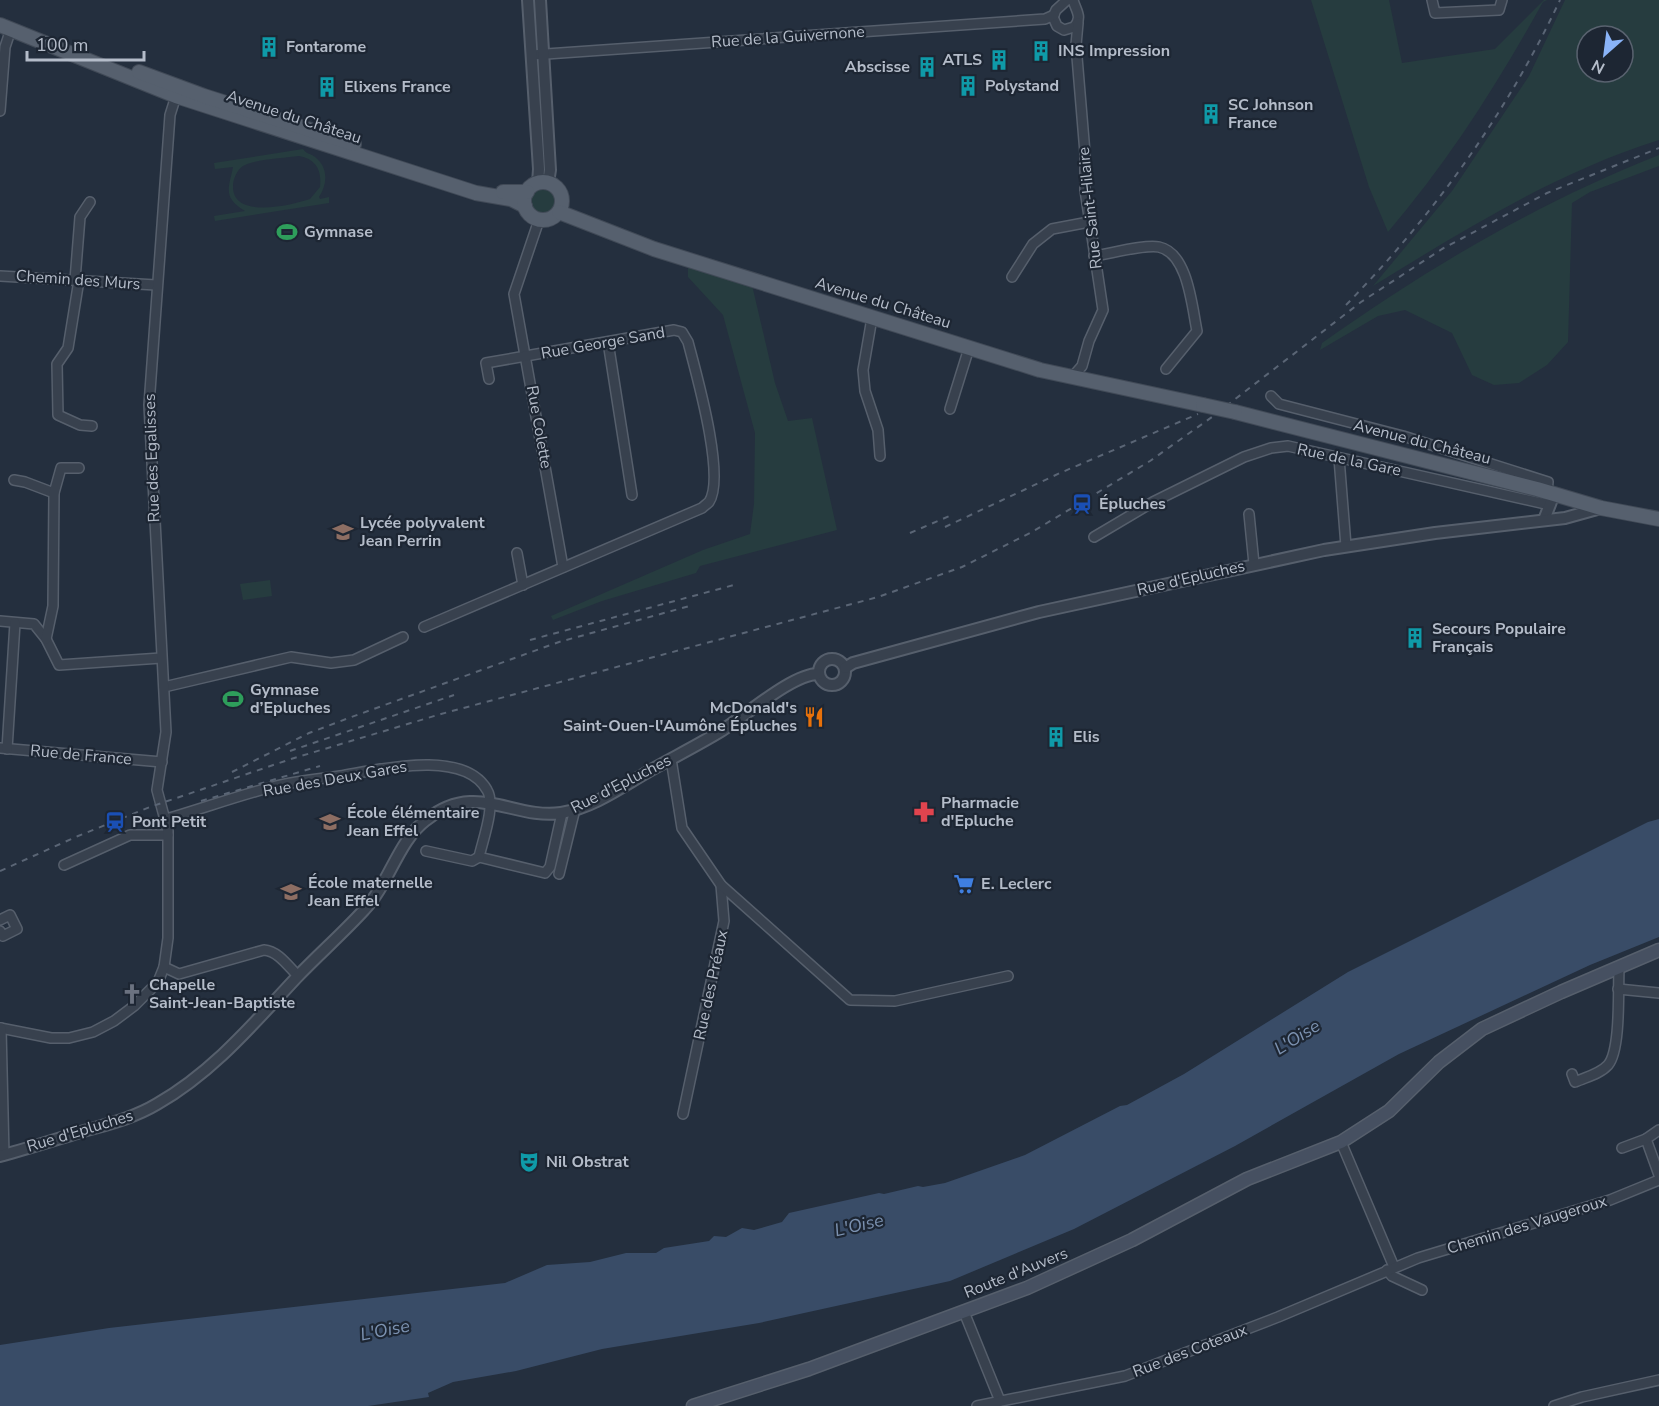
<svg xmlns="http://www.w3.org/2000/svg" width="1659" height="1406" font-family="'Nunito Sans',sans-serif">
	<rect width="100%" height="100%" fill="#242f3e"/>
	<g fill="#263c3f" fill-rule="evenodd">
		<path d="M1311,0H1389L1402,63L1495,49L1544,0H1547L1543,2C1498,83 1449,161 1388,232L1369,187Z"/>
		<path d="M1565,0H1659V140C1557,172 1464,230 1373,286L1452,191L1529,76ZM1587,36H1623V72H1587Z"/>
		<path d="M303,149C306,154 310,153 315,157C328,167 328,183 319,197L320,199L329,197V203L215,221L214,216L245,211C222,197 229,188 233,167L215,169L214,163ZM299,156C316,159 322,170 320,187L310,199C292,205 232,220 233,186C233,179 237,170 243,166C255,159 285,158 299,156Z"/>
		<path d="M1659,155V166L1590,192L1572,203L1568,342L1547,365L1519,383L1494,385L1472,375L1452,333L1405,310L1378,316L1320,350L1322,343C1428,268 1537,203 1659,155Z"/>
		<circle cx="543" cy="202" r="14"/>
		<path d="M688,267L752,285L775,383L788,421L812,418L837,530L700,566L696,573L602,601L553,620L551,616L703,550L750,534L754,504L755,433L723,315L688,277Z"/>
		<path d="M270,580L272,596L243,600L240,584Z"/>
	</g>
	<path fill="#394c67" d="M1659,819V937L1590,965L1399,1054L1235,1146L1074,1229L950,1281L759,1323L602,1349L516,1371L453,1382L428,1393L429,1397L368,1406H0V1345L109,1328L505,1283L547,1265L590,1262L626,1253H656L664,1248L709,1241L714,1236L726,1237L742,1228L754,1230L782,1222L789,1213L879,1193L884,1194L918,1186L923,1187L945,1183L1025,1155L1120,1106L1127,1105L1184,1074L1348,972L1648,822Z"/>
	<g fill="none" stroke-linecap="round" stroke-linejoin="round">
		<g stroke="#565f6c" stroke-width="12">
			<g id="minor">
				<path d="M1067,0L1056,10L1053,17L1057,26L1064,30L1074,27C1083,17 1076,11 1073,0"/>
				<path d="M1432,0L1435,13L1499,10L1502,0"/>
				<path d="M532,55L1045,19L1054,15"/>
				<path d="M0,111L5,47L11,29"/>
				<path d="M539,220L514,294L563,567"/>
				<path d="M1094,256C1109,254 1145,244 1159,247C1188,253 1192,307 1197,331L1166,369"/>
				<path d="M0,276L156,285"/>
				<path d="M1012,277L1033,244L1052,229L1089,222"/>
				<path d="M75,280L80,217L90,202"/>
				<path d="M79,280L68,348L57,364L58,415L80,425L92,426"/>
				<path d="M872,318L863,370L865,391L878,430L880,456"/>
				<path d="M608,342L632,495"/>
				<path d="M1070,377L1075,374L1082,366L1089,341L1103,310L1085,190V153L1076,45L1078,23"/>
				<path d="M1271,396L1279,404L1403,436L1548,482L1547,492"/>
				<path d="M950,409L969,348"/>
				<path d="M1339,458L1346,546"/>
				<path d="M14,480L25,482L54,493"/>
				<path d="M1249,514L1254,564"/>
				<path d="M1094,537L1153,502L1244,457L1271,448L1288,446L1550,505"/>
				<path d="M517,553L523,585"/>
				<path d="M0,621L34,624L46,639L59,665L161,658"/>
				<path d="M424,627L702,508C704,506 707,504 709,502C726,477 696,373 688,342L682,332L674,330L486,363L489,379"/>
				<path d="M46,639L53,606L54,493L61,468H79"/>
				<path d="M164,687L291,657L331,663L354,660L403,637"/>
				<path d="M0,748L162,762"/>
				<path d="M7,749L15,623"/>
				<path d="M671,759L682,828L721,885L724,921L683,1114"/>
				<path d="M166,819C202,809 239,795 276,786C297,781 319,779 340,776C377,770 464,748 487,790C496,805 483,839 479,857L545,873L550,867L562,813"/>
				<path d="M426,851L472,861L479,857"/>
				<path d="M64,865L130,835H168"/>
				<path d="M559,874L575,809"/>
				<path d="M721,885L850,1000L895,1001L1008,976"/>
				<path d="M0,920L10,915L17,929L3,936L0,931"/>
				<path d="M164,967L179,974L264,950C278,951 288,966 298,976"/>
				<path d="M1618,989L1659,993"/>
				<path d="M0,1028L51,1038H69L93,1032L114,1021L134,1006L158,982L164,967L168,938V831L157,790L166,732L149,405L170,115L176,96"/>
				<path d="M1,1028L4,1155"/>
				<path d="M1572,1074L1575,1082C1586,1077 1600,1074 1608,1065C1621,1050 1618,989 1619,968"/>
				<path d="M1659,1130L1646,1139L1659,1175"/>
				<path d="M1341,1142L1394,1267"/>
				<path d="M1622,1148L1646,1139"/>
				<path d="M1387,1270L1392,1276L1422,1290"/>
				<path d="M964,1312L1000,1401"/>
				<path d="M977,1406L1125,1376L1278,1317L1418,1258L1610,1200L1659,1180"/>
				<path d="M1554,1406L1582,1397L1659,1380"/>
			</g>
		</g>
		<g stroke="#565f6c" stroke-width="14">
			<g id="tertiary">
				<path d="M528,0L539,169L538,183"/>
				<path d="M540,0L550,170L548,183"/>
				<path d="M1544,520L1554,494"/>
				<circle cx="832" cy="672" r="13"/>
				<path d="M845,668L853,663L1039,612L1324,550L1435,533L1565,518L1601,508"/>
				<path d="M0,1156C26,1149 51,1141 77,1133C104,1125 132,1119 157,1104C213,1072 253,1024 297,977C319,954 343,933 364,910C389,884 398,841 426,820C476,780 513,820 561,813C593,808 623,786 651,770C674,757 698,745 721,731C744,717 793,673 819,674"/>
			</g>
		</g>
		<g stroke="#565f6c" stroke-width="15">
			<path id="secondary" d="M693,1406L809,1369L1027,1288L1132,1240L1247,1179L1341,1142L1389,1111L1439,1062L1482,1029L1561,992L1659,950"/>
		</g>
		<g stroke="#414a57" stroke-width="16">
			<g id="primary">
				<path d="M0,25L176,96L476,193L511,199L525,206"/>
				<path d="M139,72L204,96L354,144"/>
				<circle cx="543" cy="201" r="19"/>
				<path d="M503,192H527"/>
				<path d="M559,212L654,249L1040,370L1203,405"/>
				<path d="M1235,412L1537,489L1601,508L1659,519"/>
			</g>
		</g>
		<use href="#minor" stroke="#38414e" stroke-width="9"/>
		<use href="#tertiary" stroke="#38414e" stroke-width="10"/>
		<use href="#secondary" stroke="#465061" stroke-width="12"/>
		<use href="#primary" stroke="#56606e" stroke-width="14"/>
		<g stroke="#5a6575" stroke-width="2" stroke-dasharray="6 6" stroke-linecap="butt">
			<path d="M1346,305C1433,216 1507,113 1560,0"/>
			<path d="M945,527L1060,473L1198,414"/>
			<path d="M910,533L954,514"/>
			<path d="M530,640L734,585"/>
			<path d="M290,751L454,695"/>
			<path d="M232,772L309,733L346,719L559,642L693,605"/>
			<path d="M201,801L320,766"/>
			<path d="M0,871L78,836L150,807L291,759L441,714L878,597L962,567L1032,532L1150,461L1212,417L1361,302L1442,249L1547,193L1659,148"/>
		</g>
		<g stroke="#414a57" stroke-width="16" stroke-linecap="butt">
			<path id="primary-bridge" d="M1203,405L1235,412"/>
		</g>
		<use href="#primary-bridge" stroke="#56606e" stroke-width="14"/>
	</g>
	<defs>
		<g id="building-bare" transform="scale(1.62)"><path d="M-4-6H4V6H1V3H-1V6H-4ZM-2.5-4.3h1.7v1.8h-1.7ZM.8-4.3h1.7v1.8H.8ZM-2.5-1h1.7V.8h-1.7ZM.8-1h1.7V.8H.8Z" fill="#0f9aa8" stroke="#1d2633" stroke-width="2.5" paint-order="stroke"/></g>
		<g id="stadium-bare" transform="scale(1.62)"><path d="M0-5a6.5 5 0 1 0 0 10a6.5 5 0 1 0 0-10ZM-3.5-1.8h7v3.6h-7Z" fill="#2e9e5b" stroke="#1d2633" stroke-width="2.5" paint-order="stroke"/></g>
		<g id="station-bare" transform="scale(1.62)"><path d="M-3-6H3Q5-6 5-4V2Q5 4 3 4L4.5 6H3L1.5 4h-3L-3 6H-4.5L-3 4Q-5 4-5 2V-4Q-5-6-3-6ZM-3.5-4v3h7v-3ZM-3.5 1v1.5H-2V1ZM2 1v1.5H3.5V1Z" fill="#1a4fb4" stroke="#1d2633" stroke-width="2.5" paint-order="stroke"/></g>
		<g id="school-bare" transform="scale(1.62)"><path d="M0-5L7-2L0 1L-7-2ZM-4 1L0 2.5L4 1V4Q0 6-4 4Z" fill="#8d6e63" stroke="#1d2633" stroke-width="2.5" paint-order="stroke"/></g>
		<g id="restaurant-bare" transform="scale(1.62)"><path d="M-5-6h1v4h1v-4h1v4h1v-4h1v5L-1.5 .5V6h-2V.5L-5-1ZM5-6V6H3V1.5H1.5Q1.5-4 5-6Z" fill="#e8710a" stroke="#1d2633" stroke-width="2.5" paint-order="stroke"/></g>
		<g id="pharmacy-bare" transform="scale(1.62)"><path d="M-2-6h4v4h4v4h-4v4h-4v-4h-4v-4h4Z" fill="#e0444e" stroke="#1d2633" stroke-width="2.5" paint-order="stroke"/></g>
		<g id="supermarket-bare" transform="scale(1.62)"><path d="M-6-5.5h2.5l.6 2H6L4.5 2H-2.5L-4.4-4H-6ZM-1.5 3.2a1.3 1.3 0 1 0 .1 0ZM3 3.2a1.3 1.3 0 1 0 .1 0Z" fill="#3f7fe0" stroke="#1d2633" stroke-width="2.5" paint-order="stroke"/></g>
		<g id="church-bare" transform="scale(1.62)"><path d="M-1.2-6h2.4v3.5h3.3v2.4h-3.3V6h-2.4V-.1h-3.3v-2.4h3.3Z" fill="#6b7280" stroke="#1d2633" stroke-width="2.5" paint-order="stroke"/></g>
		<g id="theatre-bare" transform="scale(1.62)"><path d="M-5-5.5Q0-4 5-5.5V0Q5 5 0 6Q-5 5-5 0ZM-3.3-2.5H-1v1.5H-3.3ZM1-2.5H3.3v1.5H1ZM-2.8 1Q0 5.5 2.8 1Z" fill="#0f9aa8" stroke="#1d2633" stroke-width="2.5" paint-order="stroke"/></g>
	</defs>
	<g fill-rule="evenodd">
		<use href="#building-bare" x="269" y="47"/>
		<use href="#building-bare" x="1041" y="51"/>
		<use href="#building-bare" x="999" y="60"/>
		<use href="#building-bare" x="927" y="67"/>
		<use href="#building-bare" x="968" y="86"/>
		<use href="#building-bare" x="327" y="87"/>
		<use href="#building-bare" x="1211" y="114"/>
		<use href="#stadium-bare" x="287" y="232"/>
		<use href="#station-bare" x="1082" y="504"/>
		<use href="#school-bare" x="343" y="532"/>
		<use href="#building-bare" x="1415" y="638"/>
		<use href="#stadium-bare" x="233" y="699"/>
		<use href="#restaurant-bare" x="814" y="717"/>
		<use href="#building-bare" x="1056" y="737"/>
		<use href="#pharmacy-bare" x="924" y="812"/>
		<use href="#station-bare" x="115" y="822"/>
		<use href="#school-bare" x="330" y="822"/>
		<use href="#supermarket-bare" x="964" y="884"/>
		<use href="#school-bare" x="291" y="892"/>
		<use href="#church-bare" x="132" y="994"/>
		<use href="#theatre-bare" x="529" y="1162"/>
	</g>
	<g text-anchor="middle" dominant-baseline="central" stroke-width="4.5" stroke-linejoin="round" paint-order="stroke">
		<g font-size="16" fill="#b4bcc9" stroke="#1d2633">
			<text transform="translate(788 37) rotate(-4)">Rue de la Guivernone</text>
			<text transform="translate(294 117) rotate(18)">Avenue du Château</text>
			<text transform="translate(1090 208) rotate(-96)">Rue Saint-Hilaire</text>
			<text transform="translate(78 280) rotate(4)">Chemin des Murs</text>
			<text transform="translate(883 303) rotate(17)">Avenue du Château</text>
			<text transform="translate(603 343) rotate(-10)">Rue George Sand</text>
			<text transform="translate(539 427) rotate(80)">Rue Colette</text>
			<text transform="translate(1422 442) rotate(14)">Avenue du Château</text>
			<text transform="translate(152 458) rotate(-92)">Rue des Egalisses</text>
			<text transform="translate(1349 460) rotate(12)">Rue de la Gare</text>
			<text transform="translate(1191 578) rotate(-13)">Rue d'Epluches</text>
			<text transform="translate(81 755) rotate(5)">Rue de France</text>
			<text transform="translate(335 779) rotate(-10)">Rue des Deux Gares</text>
			<text transform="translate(621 784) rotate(-27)">Rue d'Epluches</text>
			<text transform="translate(711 985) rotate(-78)">Rue des Préaux</text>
			<text transform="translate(80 1131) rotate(-17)">Rue d'Epluches</text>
			<text transform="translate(1527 1225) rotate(-17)">Chemin des Vaugeroux</text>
			<text transform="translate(1016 1273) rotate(-22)">Route d'Auvers</text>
			<text transform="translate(1190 1351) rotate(-21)">Rue des Coteaux</text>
		</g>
		<g font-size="16" font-weight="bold" fill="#b4bcc9" stroke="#1d2633" text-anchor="start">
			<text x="286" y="47">Fontarome</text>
			<text x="1058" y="51">INS Impression</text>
			<text x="982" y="60" text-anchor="end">ATLS</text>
			<text x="910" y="67" text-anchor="end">Abscisse</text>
			<text x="985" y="86">Polystand</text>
			<text x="344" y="87">Elixens France</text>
			<text x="1228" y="105">SC Johnson<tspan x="1228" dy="18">France</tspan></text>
			<text x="304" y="232">Gymnase</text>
			<text x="1099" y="504">Épluches</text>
			<text x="360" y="523">Lycée polyvalent<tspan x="360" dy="18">Jean Perrin</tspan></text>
			<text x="1432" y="629">Secours Populaire<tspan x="1432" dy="18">Français</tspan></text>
			<text x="250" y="690">Gymnase<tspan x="250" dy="18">d’Epluches</tspan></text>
			<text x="797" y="708" text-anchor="end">McDonald's<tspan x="797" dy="18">Saint-Ouen-l'Aumône Épluches</tspan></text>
			<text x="1073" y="737">Elis</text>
			<text x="941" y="803">Pharmacie<tspan x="941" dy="18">d'Epluche</tspan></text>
			<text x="347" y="813">École élémentaire<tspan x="347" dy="18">Jean Effel</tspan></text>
			<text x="132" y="822">Pont Petit</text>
			<text x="308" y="883">École maternelle<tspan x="308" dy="18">Jean Effel</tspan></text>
			<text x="981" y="884">E. Leclerc</text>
			<text x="149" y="985">Chapelle<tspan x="149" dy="18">Saint-Jean-Baptiste</tspan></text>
			<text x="546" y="1162">Nil Obstrat</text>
		</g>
		<g font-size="18" font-style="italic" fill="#7c92b1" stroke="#1d2633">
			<text transform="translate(1297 1037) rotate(-32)">L'Oise</text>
			<text transform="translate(859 1225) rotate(-13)">L'Oise</text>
			<text transform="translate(385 1330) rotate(-11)">L'Oise</text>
		</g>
	</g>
	<g transform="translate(1605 54) rotate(208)"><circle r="28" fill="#1d2633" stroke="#59626f" stroke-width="1.5"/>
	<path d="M0-4.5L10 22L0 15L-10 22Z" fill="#8ab4f8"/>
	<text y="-9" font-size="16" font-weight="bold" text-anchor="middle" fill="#b4bcc9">N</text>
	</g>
	<path d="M27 51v9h117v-9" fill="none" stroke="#b4bcc9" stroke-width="3"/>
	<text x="36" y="51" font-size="18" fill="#b4bcc9" stroke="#1d2633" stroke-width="4.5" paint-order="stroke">100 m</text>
</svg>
